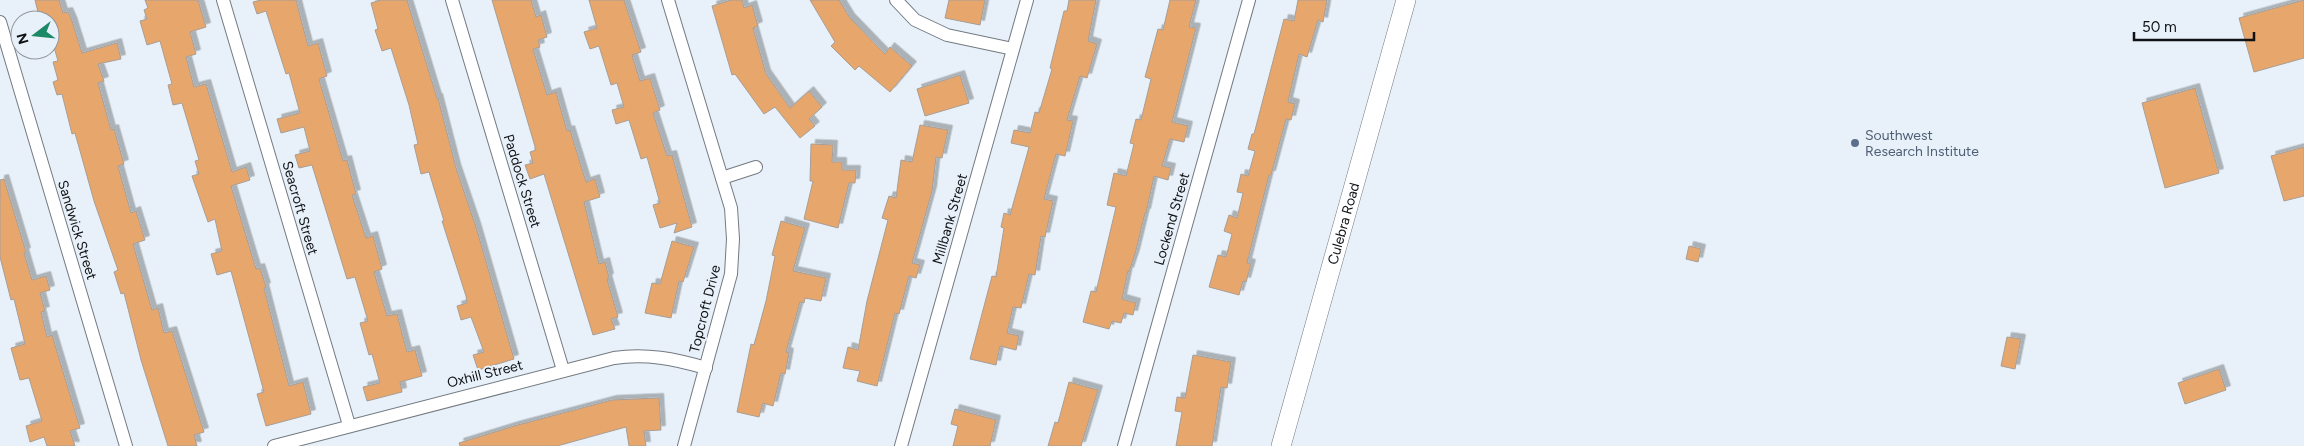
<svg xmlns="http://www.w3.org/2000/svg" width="2304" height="446" font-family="Figtree,sans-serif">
	<defs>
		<filter id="shadow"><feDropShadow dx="4.5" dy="-4.5" stdDeviation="0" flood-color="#0004"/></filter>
	</defs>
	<rect width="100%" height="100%" fill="#e8f1f9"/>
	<g fill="#e7a66c" stroke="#a79e97" filter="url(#shadow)">
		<path d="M35,0H59L63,13L68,12L72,21L82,53L117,43L121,59L98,64L104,81L98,83L111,130L114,129L124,164L118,166L131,213L136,211L145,240L133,244L152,310L158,308L164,333L172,331L204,432L194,435L197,446H168L141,360L124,293L121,294L114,272L118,270L94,201L75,133L72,134L62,94L57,95L53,82L58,80L53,62L58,61L50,33V20H40Z"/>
		<path d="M145,0H198L206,27L190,32L196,54L186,57L194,87L206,84L232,172L246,167L250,180L231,186L256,269L260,268L266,287L264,288L289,386L303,382L311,414L266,426L257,394L264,392L231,271L217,275L211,254L222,251L215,219L208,222L192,176L199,174L195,161L199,160L182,103L173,105L168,85L172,84L160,41L147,45L140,21L147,19L144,10L148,8Z"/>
		<path d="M261,0H296L308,46L318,43L327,76L319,79L343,161L347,160L356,194L352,195L366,238L373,236L382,269L374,272L387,316L397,314L407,352L415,350L422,376L400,382L402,392L367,401L363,387L380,383L372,354L369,355L360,323L368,321L355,277L347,279L312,165L299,168L295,155L310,151L304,127L281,133L277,119L300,113L289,73L286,74L266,11L257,14L253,2Z"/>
		<path d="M381,0H407L437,98H438L456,168L476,227L514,359L478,370L473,355L484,352L471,317L461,320L457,306L467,303L466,296L442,221H444L429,172L421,174L414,145L418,144L409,105L391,48L382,51L375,30L378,29L371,3Z"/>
		<path d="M492,0H531L536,17L541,15L547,37L538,40L540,47L533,49L547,95L556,92L567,131L570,130L586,182L595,179L600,197L584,202L599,264L605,262L609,278L607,279L618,317L611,319L615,329L593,335L544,174L530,179L525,165L533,163L530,152L536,150Z"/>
		<path d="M589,0H624L641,52L632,55L640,81L650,78L660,110L653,113L667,156L672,155L692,227L674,233L677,223L660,228L653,205L660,203L647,157L641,159L629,120L616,124L612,110L624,107L617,83L611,85L599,46L590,49L584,32L597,28Z"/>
		<path d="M731,0H742L744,8L752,5L758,26L753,28L766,74L790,108L809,91L822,107L809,119L815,126L800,138L775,107L764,114L735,74L732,75L712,6Z"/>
		<path d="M810,0H839L850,18L885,54L890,47L912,66L890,92L859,66L855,70L831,46L835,42Z"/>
		<path d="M949,0H985L980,25L945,18Z"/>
		<path d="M1069,0H1096L1088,41L1097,44L1087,78L1080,76L1067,120L1073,121L1065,156L1056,154L1044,199L1053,201L1045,237L1041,236L1035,275L1029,274L1021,308L1013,307L1007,333L1019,336L1016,350L1000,346L996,365L970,359L992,276L996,277L1004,228L1001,227L1004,213L1010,215L1029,147L1011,143L1014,130L1030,133L1035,112L1039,113L1052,69L1050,68L1064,11H1067Z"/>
		<path d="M1170,0H1196L1189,27L1196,28L1172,122L1188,126L1184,142L1170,139L1162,166L1171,168L1168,180L1154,176L1146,213H1145L1135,254L1129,272L1128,271L1122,299L1136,303L1133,315L1124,313L1121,323L1112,321L1109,329L1083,322L1091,291L1096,292L1116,207L1107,205L1114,173L1126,176L1134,144L1130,143L1136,119L1141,120L1151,79L1145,77L1158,29L1163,30Z"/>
		<path d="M1298,0H1327L1323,22L1318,20L1307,57L1299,54L1288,102L1295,104L1291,120L1286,119L1271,175H1269L1247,263L1251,264L1246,282L1243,281L1239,295L1209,287L1218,255L1226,257L1232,234L1224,231L1229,215L1237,218L1243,193L1237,192L1241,174L1248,176L1255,151L1248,149L1252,134H1254L1284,19L1294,21Z"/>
		<path d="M2304,0V58L2254,72L2239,18Z"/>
		<path d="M960,75L969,103L925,116L917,89Z"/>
		<path d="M2195,88L2219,173L2165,188L2142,103Z"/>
		<path d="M920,125L948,130L942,158L936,157L932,191L912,263L920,265L916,278L909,276L899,314L895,313L877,386L857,381L860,371L843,368L848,347L858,350L867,301L888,220L882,218L889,196L896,198L901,160L912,162Z"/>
		<path d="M811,144L833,145L832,162H842V170H856L855,183H849L838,228L804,219L813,181H810Z"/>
		<path d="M2304,147V196L2284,201L2271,156Z"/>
		<path d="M4,179L26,252L24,253L32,280L46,276L50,290L40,293L45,311L41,312L47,337L52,335L80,428L70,431L75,446H47L44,437L30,442L26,426L42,421L29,378L20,380L11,348L25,344L14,299L11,300L0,257V180Z"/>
		<path d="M781,221L805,228L793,271L826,278L821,301L805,298L804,303L800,302L786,352L789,353L785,374L781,373L773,406L763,403L759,417L737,412L751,344L754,345L766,301L775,256L772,255Z"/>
		<path d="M672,241L694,247L683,282L679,281L671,318L645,313L652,283L660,284Z"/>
		<path d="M1689,246L1701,249L1698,262L1686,259Z"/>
		<path d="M2007,337L2021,339L2015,369L2001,366Z"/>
		<path d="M1193,355L1231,362L1227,388L1221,387L1212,446H1176L1182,412L1175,411L1177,397L1185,398Z"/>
		<path d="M2219,369L2226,390L2185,404L2178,383Z"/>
		<path d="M1069,382L1098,390L1088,423L1081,446H1048L1055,422L1058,423Z"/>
		<path d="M659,398L661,430L644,431L646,446H629L626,427L557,446H460L459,443L514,426L612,400Z"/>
		<path d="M955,409L996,420L990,446H953L958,426L951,424Z"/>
	</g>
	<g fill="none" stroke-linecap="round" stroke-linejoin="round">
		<g stroke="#737a82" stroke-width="14">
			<g id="minor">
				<path d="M223,0L349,425"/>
				<path d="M452,0L563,370"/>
				<path d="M668,0L731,208L733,239L731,274L684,446"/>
				<path d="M896,0L915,20L947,35L1013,49"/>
				<path d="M0,22L126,446"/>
				<path d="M722,178L756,167"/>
				<path d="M274,446L614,358C646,353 675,359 706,368"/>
				<path d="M901,446L1027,0"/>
				<path d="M1124,446L1249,0"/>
			</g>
		</g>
		<g stroke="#737a82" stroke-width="20">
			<g id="secondary">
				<path id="s1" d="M1281,446L1406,0"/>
			</g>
		</g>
		<use href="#minor" stroke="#fff" stroke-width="12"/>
		<use href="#secondary" stroke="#fff" stroke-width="19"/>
	</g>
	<circle fill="#5c6f8a" stroke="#e8f1f9" stroke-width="2" cx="1855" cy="143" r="5"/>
	<g text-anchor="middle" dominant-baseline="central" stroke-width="4" stroke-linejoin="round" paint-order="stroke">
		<g font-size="14" fill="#4e5e75" stroke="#e8f1f9" text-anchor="start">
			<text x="1865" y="135">Southwest<tspan x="1865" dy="16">Research Institute</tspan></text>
		</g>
		<g font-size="14" fill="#0f1114" stroke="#e8f1f9">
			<text transform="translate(522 181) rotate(73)">Paddock Street</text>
			<text transform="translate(300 208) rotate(74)">Seacroft Street</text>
			<text transform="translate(950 219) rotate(-74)">Millbank Street</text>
			<text transform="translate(1172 219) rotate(-74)">Lockend Street</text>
			<text stroke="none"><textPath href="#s1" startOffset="231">Culebra Road</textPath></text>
			<text transform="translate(77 230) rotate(73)">Sandwick Street</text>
			<text transform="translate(705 309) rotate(-76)">Topcroft Drive</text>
			<text transform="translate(485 374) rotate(-14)">Oxhill Street</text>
		</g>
	</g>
	<g transform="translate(35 35) rotate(254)"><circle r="24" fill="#e8f1f9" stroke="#91979d"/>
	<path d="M0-4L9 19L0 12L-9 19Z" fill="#1b8866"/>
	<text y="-8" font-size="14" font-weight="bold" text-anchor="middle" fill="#0f1114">N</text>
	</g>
	<path d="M2134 32v8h120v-8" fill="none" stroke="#0f1114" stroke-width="2.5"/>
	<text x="2142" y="32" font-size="15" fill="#0f1114" stroke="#e8f1f9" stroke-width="4" paint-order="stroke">50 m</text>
</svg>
